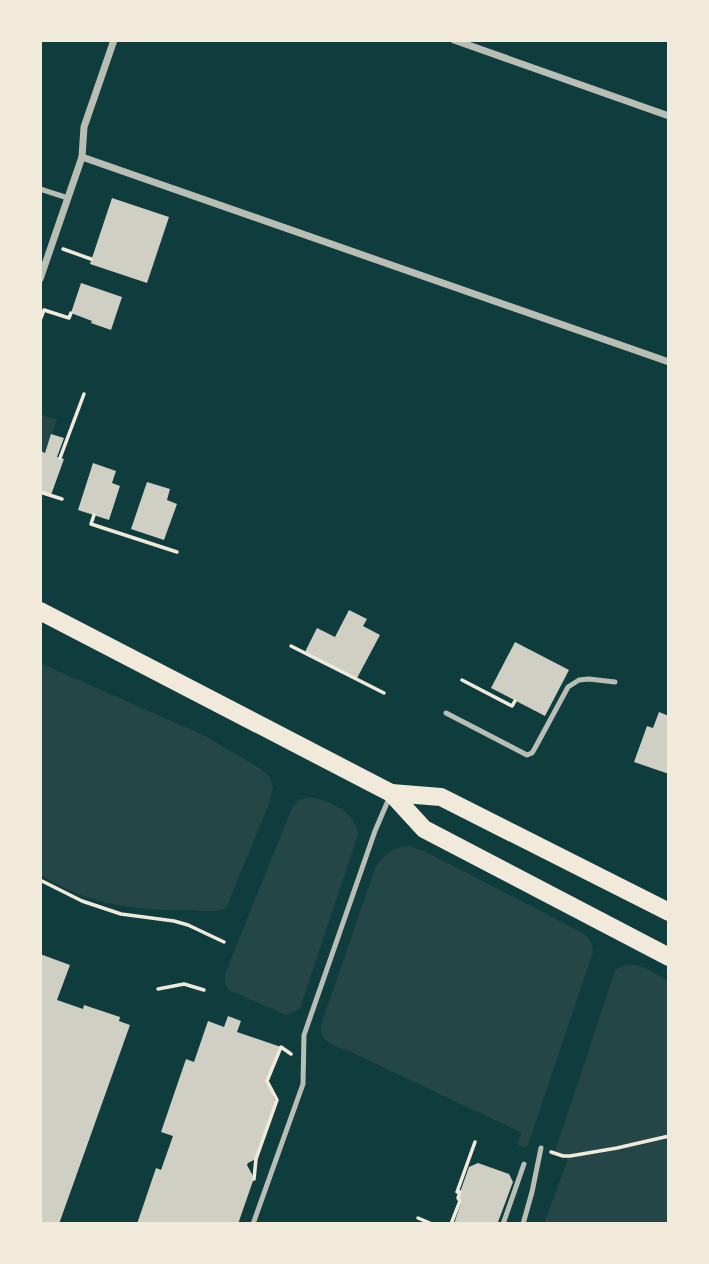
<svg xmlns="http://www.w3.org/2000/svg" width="709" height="1264" font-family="'Golos Text',sans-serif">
	<rect width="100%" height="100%" fill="#0f3d3e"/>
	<g fill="#244646">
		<path d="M40,414L57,420L45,453L40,451Z"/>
		<path d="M40,663L203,735L258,767L269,776L273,787L269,804L226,908C210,914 203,910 188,910C137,911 84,904 40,874Z"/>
		<path d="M310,797C330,801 355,811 358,835L300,1008L294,1012L286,1015L229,990L225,983V974L292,808L299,800Z"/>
		<path d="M409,846L424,851L585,934L591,942L593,952L528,1145L524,1147L517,1145L522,1133L351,1052C335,1045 321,1045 321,1025L376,866C386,853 392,848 409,846Z"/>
		<path d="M631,964L643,967L669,981V1224H544L568,1159L555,1153L556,1149L615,971L620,967Z"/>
	</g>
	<g fill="#cfcfc3">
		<path d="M112,198L169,217L147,283L90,264Z"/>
		<path d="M81,283L122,297L111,330L91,323L92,321L71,313Z"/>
		<path d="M51,434L64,438L57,457L64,459L51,495L40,492V451L45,453Z"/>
		<path d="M93,463L116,471L112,483L120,486L109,520L78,510Z"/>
		<path d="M147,482L170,489L167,500L177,504L164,540L131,529Z"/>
		<path d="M349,610L367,619L363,626L380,635L356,680L304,654L317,628L335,637Z"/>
		<path d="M515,642L569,670L545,716L491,688Z"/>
		<path d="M659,712L669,716V774L634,762L647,726L653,728Z"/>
		<path d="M40,954L70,965L57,1000L83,1009L84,1005L120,1017L119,1021L130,1025L59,1224H40Z"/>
		<path d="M228,1016L241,1021L237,1032L281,1047L267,1081L276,1103L256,1159L248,1163L247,1165L254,1178L238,1224H137L156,1168L161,1170L173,1136L161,1132L186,1059L194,1062L208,1021L224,1027Z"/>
		<path d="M478,1163L509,1174L513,1182L498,1222L494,1224H454L461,1203L458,1198L469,1167Z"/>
	</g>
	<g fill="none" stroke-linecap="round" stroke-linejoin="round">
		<g stroke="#f1e9da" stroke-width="3.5">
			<path d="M63,249L91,259"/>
			<path d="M41,318L44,310L69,318L71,313"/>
			<path d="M60,458L84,394"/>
			<path d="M40,492L62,499"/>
			<path d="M94,515L91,524L177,552"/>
			<path d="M291,646L384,693"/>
			<path d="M462,680L512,706L515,701"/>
			<path d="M40,880L82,901L121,914L174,921L188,925L224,942"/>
			<path d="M158,989L184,984L204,990"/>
			<path d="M551,1152L563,1156H570L617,1148L669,1136"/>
			<path d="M254,1179L256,1159L277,1100L267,1081L281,1047L291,1054"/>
			<path d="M418,1218L432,1224"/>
			<path d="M451,1224L460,1201L458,1198L460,1192H457L475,1142"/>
		</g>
		<g stroke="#b8beb3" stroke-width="5">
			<path d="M40,189L68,198"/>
			<path d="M446,713L527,755L532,753L535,748L568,687L579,680L589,679L615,682"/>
			<path d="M253,1224L303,1084L304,1035L375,831L390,796"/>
			<path d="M503,1224L524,1164"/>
			<path d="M523,1224L532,1192L541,1148"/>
		</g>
		<g stroke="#b8beb3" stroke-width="7">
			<path d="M454,40L669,116"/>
			<path d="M82,157L669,362"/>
			<path d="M40,279L82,157L84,127L114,40"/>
		</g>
		<g stroke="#f1e9da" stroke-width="18">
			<path d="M40,611L391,793L424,829L669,957"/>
			<path d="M391,793L441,797L669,912"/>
		</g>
	</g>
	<rect width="709" height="1264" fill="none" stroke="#f1e9da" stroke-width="84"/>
</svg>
